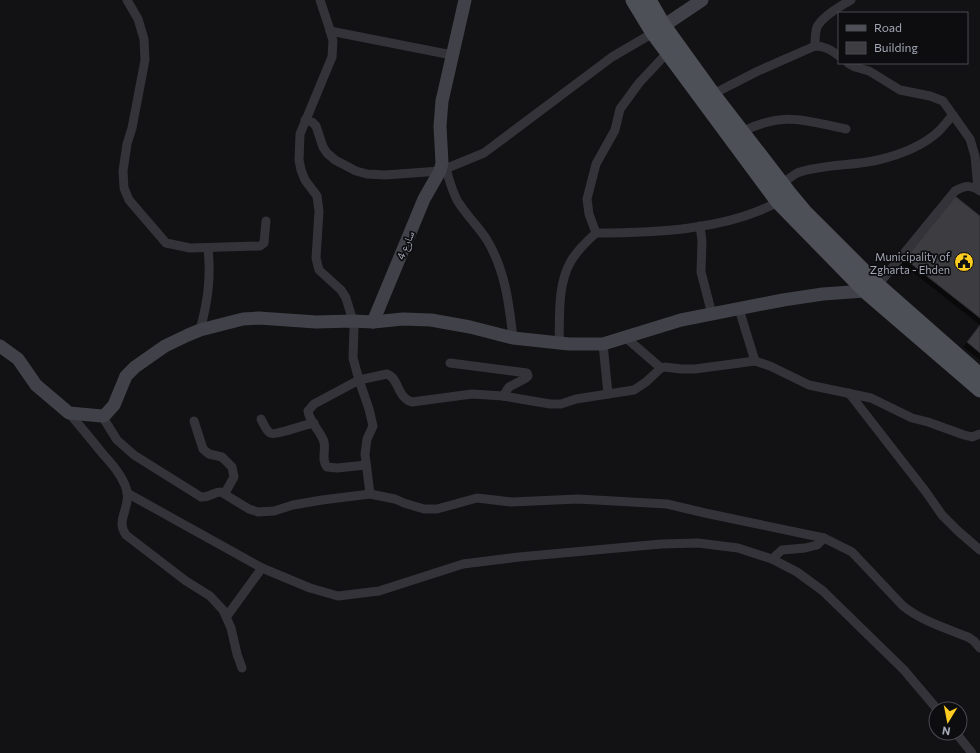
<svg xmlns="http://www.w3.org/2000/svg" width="980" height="753" font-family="Commissioner,'Noto Naskh Arabic',sans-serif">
	<rect width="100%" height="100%" fill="#121214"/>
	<g fill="#0007">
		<path d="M951,202L980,217V325L901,263Z"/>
		<path d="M980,326V360L963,347Z"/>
	</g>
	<g fill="#3c3c41" stroke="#2c2c30">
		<path d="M955,196L980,216V318L905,259Z"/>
		<path d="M980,325V353L967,342Z"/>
	</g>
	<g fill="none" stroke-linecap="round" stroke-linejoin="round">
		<g stroke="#333339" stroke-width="9">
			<path d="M127,0L138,19L144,39L145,60L132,128L127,144L123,171L124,188L129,200L166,243L190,248L260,246L264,243L266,221"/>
			<path d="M320,0L329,27L333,41L332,57L300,134L299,160L301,170L305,180L317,196L319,211L316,258L319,270L341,290L346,298L353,321L354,327L353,358L359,380L369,409L373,426L367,439L365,454L370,494"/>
			<path d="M330,31L452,55"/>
			<path d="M815,46C815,39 815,33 817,27C822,17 842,5 851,0"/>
			<path d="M668,52L639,83L620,109L615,130L596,164L587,199L589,214L596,233C655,233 726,230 778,202"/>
			<path d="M848,63L855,67L869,71L874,74L900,90L930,96L943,101L970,139L975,156L978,189"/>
			<path d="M713,94L758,71L815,46C825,46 831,50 839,56"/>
			<path d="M305,120L312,122L316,126L323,147L327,153L335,160L356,171L367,174L385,175L440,171L484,153L612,57L653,33"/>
			<path d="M741,132C785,111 802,120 846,129"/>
			<path d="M446,168C449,180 452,190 457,200C466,215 478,226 487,240C505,270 509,303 513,338"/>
			<path d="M782,184C787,180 792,176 797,173C822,164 853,166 878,160C899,155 923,146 939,131C944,126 948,120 953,115"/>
			<path d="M700,226L702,241L701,272L712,314"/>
			<path d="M878,285L955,191C964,186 971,184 980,191"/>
			<path d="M739,309L755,361"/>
			<path d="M200,330C208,301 211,277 208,248"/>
			<path d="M625,337L661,368"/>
			<path d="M559,343C560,317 557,285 571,261C577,251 587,241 596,233"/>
			<path d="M603,344L608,394"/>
			<path d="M450,363L527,373L528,376L526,378L509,387L503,396"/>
			<path d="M849,393L926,492L942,515L958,531L980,550"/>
			<path d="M69,413C80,426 91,439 102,453C111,463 120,473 125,485C134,506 114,519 126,535L186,581L210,596L223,610L231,628L237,654L242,668"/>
			<path d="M102,416L117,440L134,455L201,497C209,498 213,492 221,492L249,509L258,512L274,511L293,505L322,500L370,494L395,499L404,503L424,509H437L477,498L511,502L578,499L667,504L705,513L824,538L852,552L903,606C922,621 945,628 968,637L974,641L980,648"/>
			<path d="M261,419C263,423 266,430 270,433C275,436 306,424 314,423"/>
			<path d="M194,421L203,449L209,454L222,457L232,467L234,477L225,493"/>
			<path d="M366,465L337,468L327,467C321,460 326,451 324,442C321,431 309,422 308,411L314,404L359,380L387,374C399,378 397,398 412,402L472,394L503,396L550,404H561L576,399L634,390L646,382L661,368L665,367L681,369H695L755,361L770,366L809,385L871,398L912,418L928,422L964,435L972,437L980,434"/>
			<path d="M127,493L262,568L310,588L338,596L379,591L463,564L519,557L661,544L698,543L738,548L772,559L797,572L823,591L904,670L937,709"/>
			<path d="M772,559L782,550L805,548L817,545L824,538"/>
			<path d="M227,616L262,568"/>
			<path d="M956,733L972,753"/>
		</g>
		<g stroke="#414249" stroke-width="13">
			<path d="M656,31L702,0"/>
			<path d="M373,322L424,199L440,171L442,163L440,126L442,101L465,0"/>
			<path d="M0,346L18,359L36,385L69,413L102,416L105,415L114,405L126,376L135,367L165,346L188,335L200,330L243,319L259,318L316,322L353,321L373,322L403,319L431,320L470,327L513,338L569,344H603L681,320L783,300L823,294L865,291L871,288"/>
		</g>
		<g stroke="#4e5058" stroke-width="15">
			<path d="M633,0L653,33L778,202L865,291L980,390"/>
			<path d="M649,0L664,26L713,94L790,194L805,212L878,285L980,375"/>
		</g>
	</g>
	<defs>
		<g id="civic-disc" transform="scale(1)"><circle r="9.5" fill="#fecb20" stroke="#0d0d0f"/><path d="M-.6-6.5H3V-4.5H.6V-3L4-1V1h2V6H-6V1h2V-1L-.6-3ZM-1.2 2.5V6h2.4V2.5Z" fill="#111"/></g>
	</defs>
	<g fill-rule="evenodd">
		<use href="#civic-disc" x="964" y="262"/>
	</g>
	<g text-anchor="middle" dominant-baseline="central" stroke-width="3.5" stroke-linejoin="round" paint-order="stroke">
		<g font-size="11" fill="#a2a6b5" stroke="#0d0d0f">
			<text transform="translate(405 245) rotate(-68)">سارع 4</text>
		</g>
		<g font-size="11" fill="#a2a6b5" stroke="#0d0d0f" text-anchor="end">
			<text x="950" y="256">Municipality of<tspan x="950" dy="13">Zgharta - Ehden</tspan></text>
		</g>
	</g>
	<rect x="838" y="12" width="130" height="52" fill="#0d0d0f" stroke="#494a51"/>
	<rect x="846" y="25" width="20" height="6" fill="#4e5058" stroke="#494a51"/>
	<text x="874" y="32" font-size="12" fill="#a2a6b5">Road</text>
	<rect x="846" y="42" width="20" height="12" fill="#3c3c41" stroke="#494a51"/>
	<text x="874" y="52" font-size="12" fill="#a2a6b5">Building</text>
	<g transform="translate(948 721) rotate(190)"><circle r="19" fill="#0d0d0f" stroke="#494a51"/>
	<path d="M0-3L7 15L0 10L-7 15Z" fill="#fecb20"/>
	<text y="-6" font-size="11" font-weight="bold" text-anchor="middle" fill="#a2a6b5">N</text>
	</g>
</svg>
